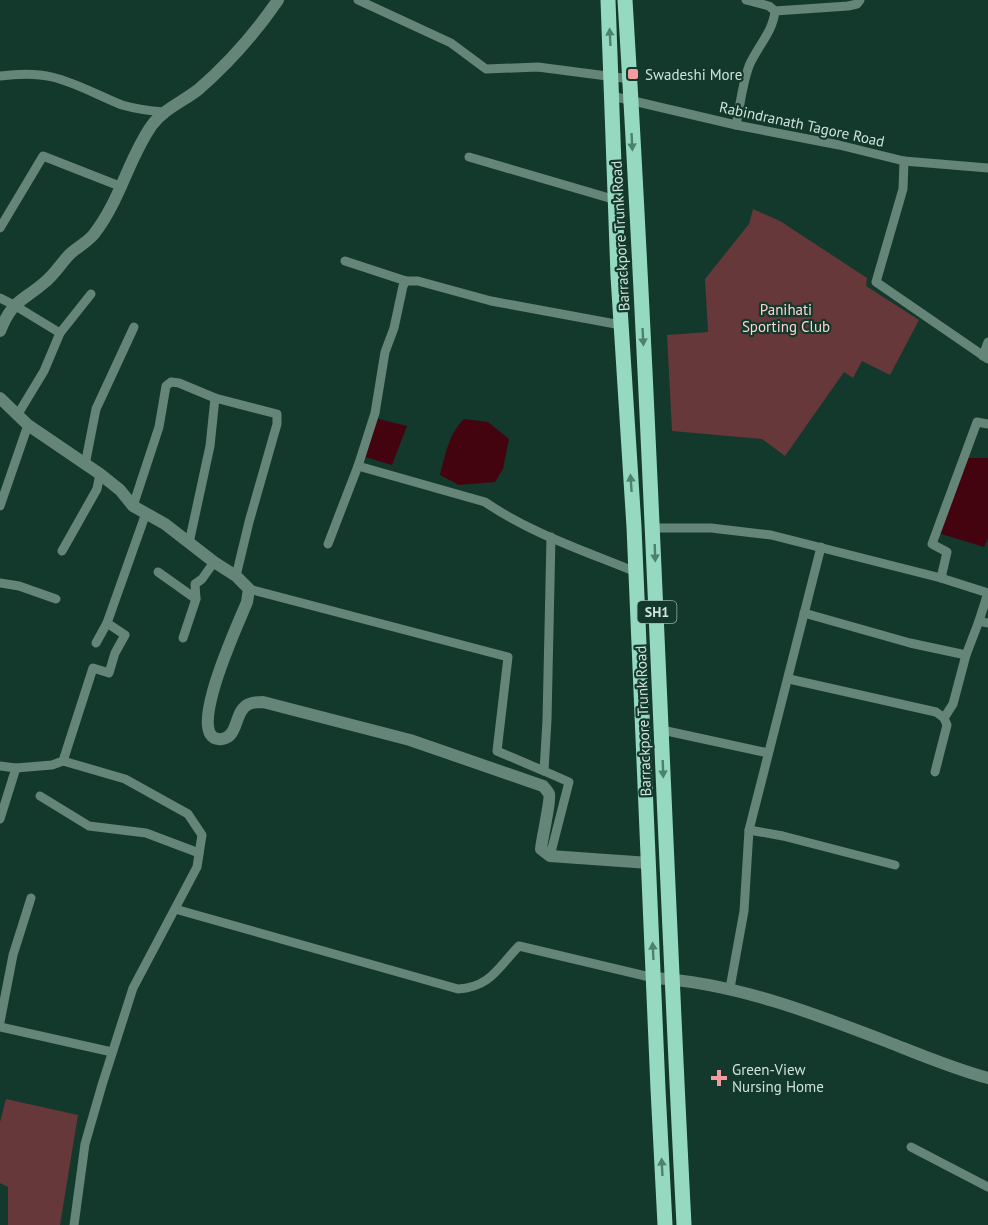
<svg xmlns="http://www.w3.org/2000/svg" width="988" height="1225" font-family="'PT Sans',sans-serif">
	<rect width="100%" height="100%" fill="#13382c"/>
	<g fill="#663839">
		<path d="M753,209L780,221L867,278L866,286L919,320L890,375L862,361L853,378L844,372L785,456L762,439L672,431L667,335L708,332L705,279L749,224Z"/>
		<path d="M6,1099L78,1115L60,1225H8V1187L0,1183V1122Z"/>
	</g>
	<g fill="#43040f">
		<path d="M371,417L407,426L392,465L362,456Z"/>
		<path d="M464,419L488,422L509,439L503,469L495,482L459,485L440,475C445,456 449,433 464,419Z"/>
		<path d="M964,458H988V538L984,547L938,533Z"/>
	</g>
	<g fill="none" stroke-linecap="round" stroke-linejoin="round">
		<g stroke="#648578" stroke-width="9">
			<path d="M358,0L451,43L486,69L538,67L630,79"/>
			<path d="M775,11L848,6L857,4L860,0"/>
			<path d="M0,76C16,74 36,73 52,77C77,83 99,96 122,105C136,109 150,111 164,112"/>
			<path d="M612,96L736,125L839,145L904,161L988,168"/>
			<path d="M736,125C740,106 742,85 749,66C757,47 773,32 775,11L769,6L746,0"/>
			<path d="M469,157L616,200"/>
			<path d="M904,161L903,189L876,282L988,359"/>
			<path d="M0,228L43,156L122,187"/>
			<path d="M345,261L406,281"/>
			<path d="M0,298L14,305L60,333"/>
			<path d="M621,325L491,301L418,281H406L403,286L394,328L385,352L375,413L358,466L485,502C530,533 585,551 636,572"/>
			<path d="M983,356L988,342"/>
			<path d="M215,398L277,414V424L249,522L236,576"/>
			<path d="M18,414L44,371L60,333L91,294"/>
			<path d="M85,465L96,409L134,327"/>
			<path d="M0,506L28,425"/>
			<path d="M133,506L159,427L166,386L171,382L179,383L215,398L210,446L189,543"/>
			<path d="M654,528H711L771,535L941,578L988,593L979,621L988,623"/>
			<path d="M328,544L358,466"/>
			<path d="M62,551L97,489L100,474"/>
			<path d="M158,572L196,599L195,584L202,579L214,562"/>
			<path d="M941,578L947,552L932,544L977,422L988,424"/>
			<path d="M0,583L19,586L56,599"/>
			<path d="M249,589L508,657L497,751L544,771"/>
			<path d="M804,613L910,643L966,655"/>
			<path d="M183,638L196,599"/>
			<path d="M96,643L107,623"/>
			<path d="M789,679L936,712L944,718L947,725L935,772"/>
			<path d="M944,718L953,704L966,655L979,621"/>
			<path d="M662,730L768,753"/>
			<path d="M63,761L93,668L109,673L115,653L125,635L107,623L146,513"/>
			<path d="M0,766L16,768L52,765L63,761L125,779L188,814L202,835L197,867L133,988L102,1085L85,1144L74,1225"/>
			<path d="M40,796L89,826L146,833L199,853"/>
			<path d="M0,819L16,768"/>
			<path d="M749,830L783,836L895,865"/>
			<path d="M550,856L569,782L544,771L547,720L551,537"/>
			<path d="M175,909L458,989C491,987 498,967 519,946L654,978"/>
			<path d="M730,988L744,911L749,830L821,547"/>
			<path d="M0,1022L13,955L31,898"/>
			<path d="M0,1027L112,1052"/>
			<path d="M911,1147L988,1187"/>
		</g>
		<g stroke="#648578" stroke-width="12">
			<path d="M0,331C13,299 22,302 45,282C55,274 61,263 70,254C77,247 88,242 94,234C120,201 129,157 152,125C164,109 184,101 199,89C229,63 256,32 278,0"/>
			<path d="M0,398L28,425L100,474L120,490L133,506L165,524L214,562L236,576L249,589L247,602C241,618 181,744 222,739C239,737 234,710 249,704C253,702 258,702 263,702L410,740L543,786C544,787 549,793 549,794C551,799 542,839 541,849L550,856L649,863"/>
			<path d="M654,978C735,983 813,1013 888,1042C921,1055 954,1069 988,1078"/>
		</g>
		<g stroke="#95d9c0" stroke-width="15">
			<path d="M608,0L618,276L634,527L658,1089L665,1225"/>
			<path d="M625,0C650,408 663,817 684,1225"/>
		</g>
	</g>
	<defs><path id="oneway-solid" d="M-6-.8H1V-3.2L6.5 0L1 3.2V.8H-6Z" transform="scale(1.5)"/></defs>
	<g fill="#4e806f">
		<use href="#oneway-solid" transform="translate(610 37) rotate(-93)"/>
		<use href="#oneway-solid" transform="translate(632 142) rotate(87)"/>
		<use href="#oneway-solid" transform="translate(643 337) rotate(87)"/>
		<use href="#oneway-solid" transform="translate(631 483) rotate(-94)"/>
		<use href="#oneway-solid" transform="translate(655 553) rotate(88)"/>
		<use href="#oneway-solid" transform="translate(663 769) rotate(88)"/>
		<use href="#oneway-solid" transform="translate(653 951) rotate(-93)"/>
		<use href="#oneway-solid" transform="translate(662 1167) rotate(-93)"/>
	</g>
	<g fill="#f59b9d" stroke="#13382c" stroke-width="2">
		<rect x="627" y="68" width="12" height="12" rx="3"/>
		<path d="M716 1069h6v6h6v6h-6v6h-6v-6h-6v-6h6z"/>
	</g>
	<g text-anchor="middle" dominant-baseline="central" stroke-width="4.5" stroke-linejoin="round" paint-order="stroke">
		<rect fill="#13382c" stroke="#97b0a6" stroke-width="1.5" x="637.5" y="601" width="39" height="22" rx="4.5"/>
		<g font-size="14" font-weight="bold" fill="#cfe3db">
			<text x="657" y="612">SH1</text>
		</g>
		<g font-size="15" fill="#cfe3db" stroke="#13382c" text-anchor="start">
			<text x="645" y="74">Swadeshi More</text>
			<text x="732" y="1069">Green-View<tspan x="732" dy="17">Nursing Home</tspan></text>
		</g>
		<g font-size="15" fill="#cfe3db" stroke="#13382c">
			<text transform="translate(802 124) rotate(12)">Rabindranath Tagore Road</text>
			<text transform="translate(620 236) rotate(-93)">Barrackpore Trunk Road</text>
			<text transform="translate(643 721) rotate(-92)">Barrackpore Trunk Road</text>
		</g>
		<g font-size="15" fill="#fed3d2" stroke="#13382c">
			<text x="786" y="309">Panihati<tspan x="786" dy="17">Sporting Club</tspan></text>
		</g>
	</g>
</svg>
